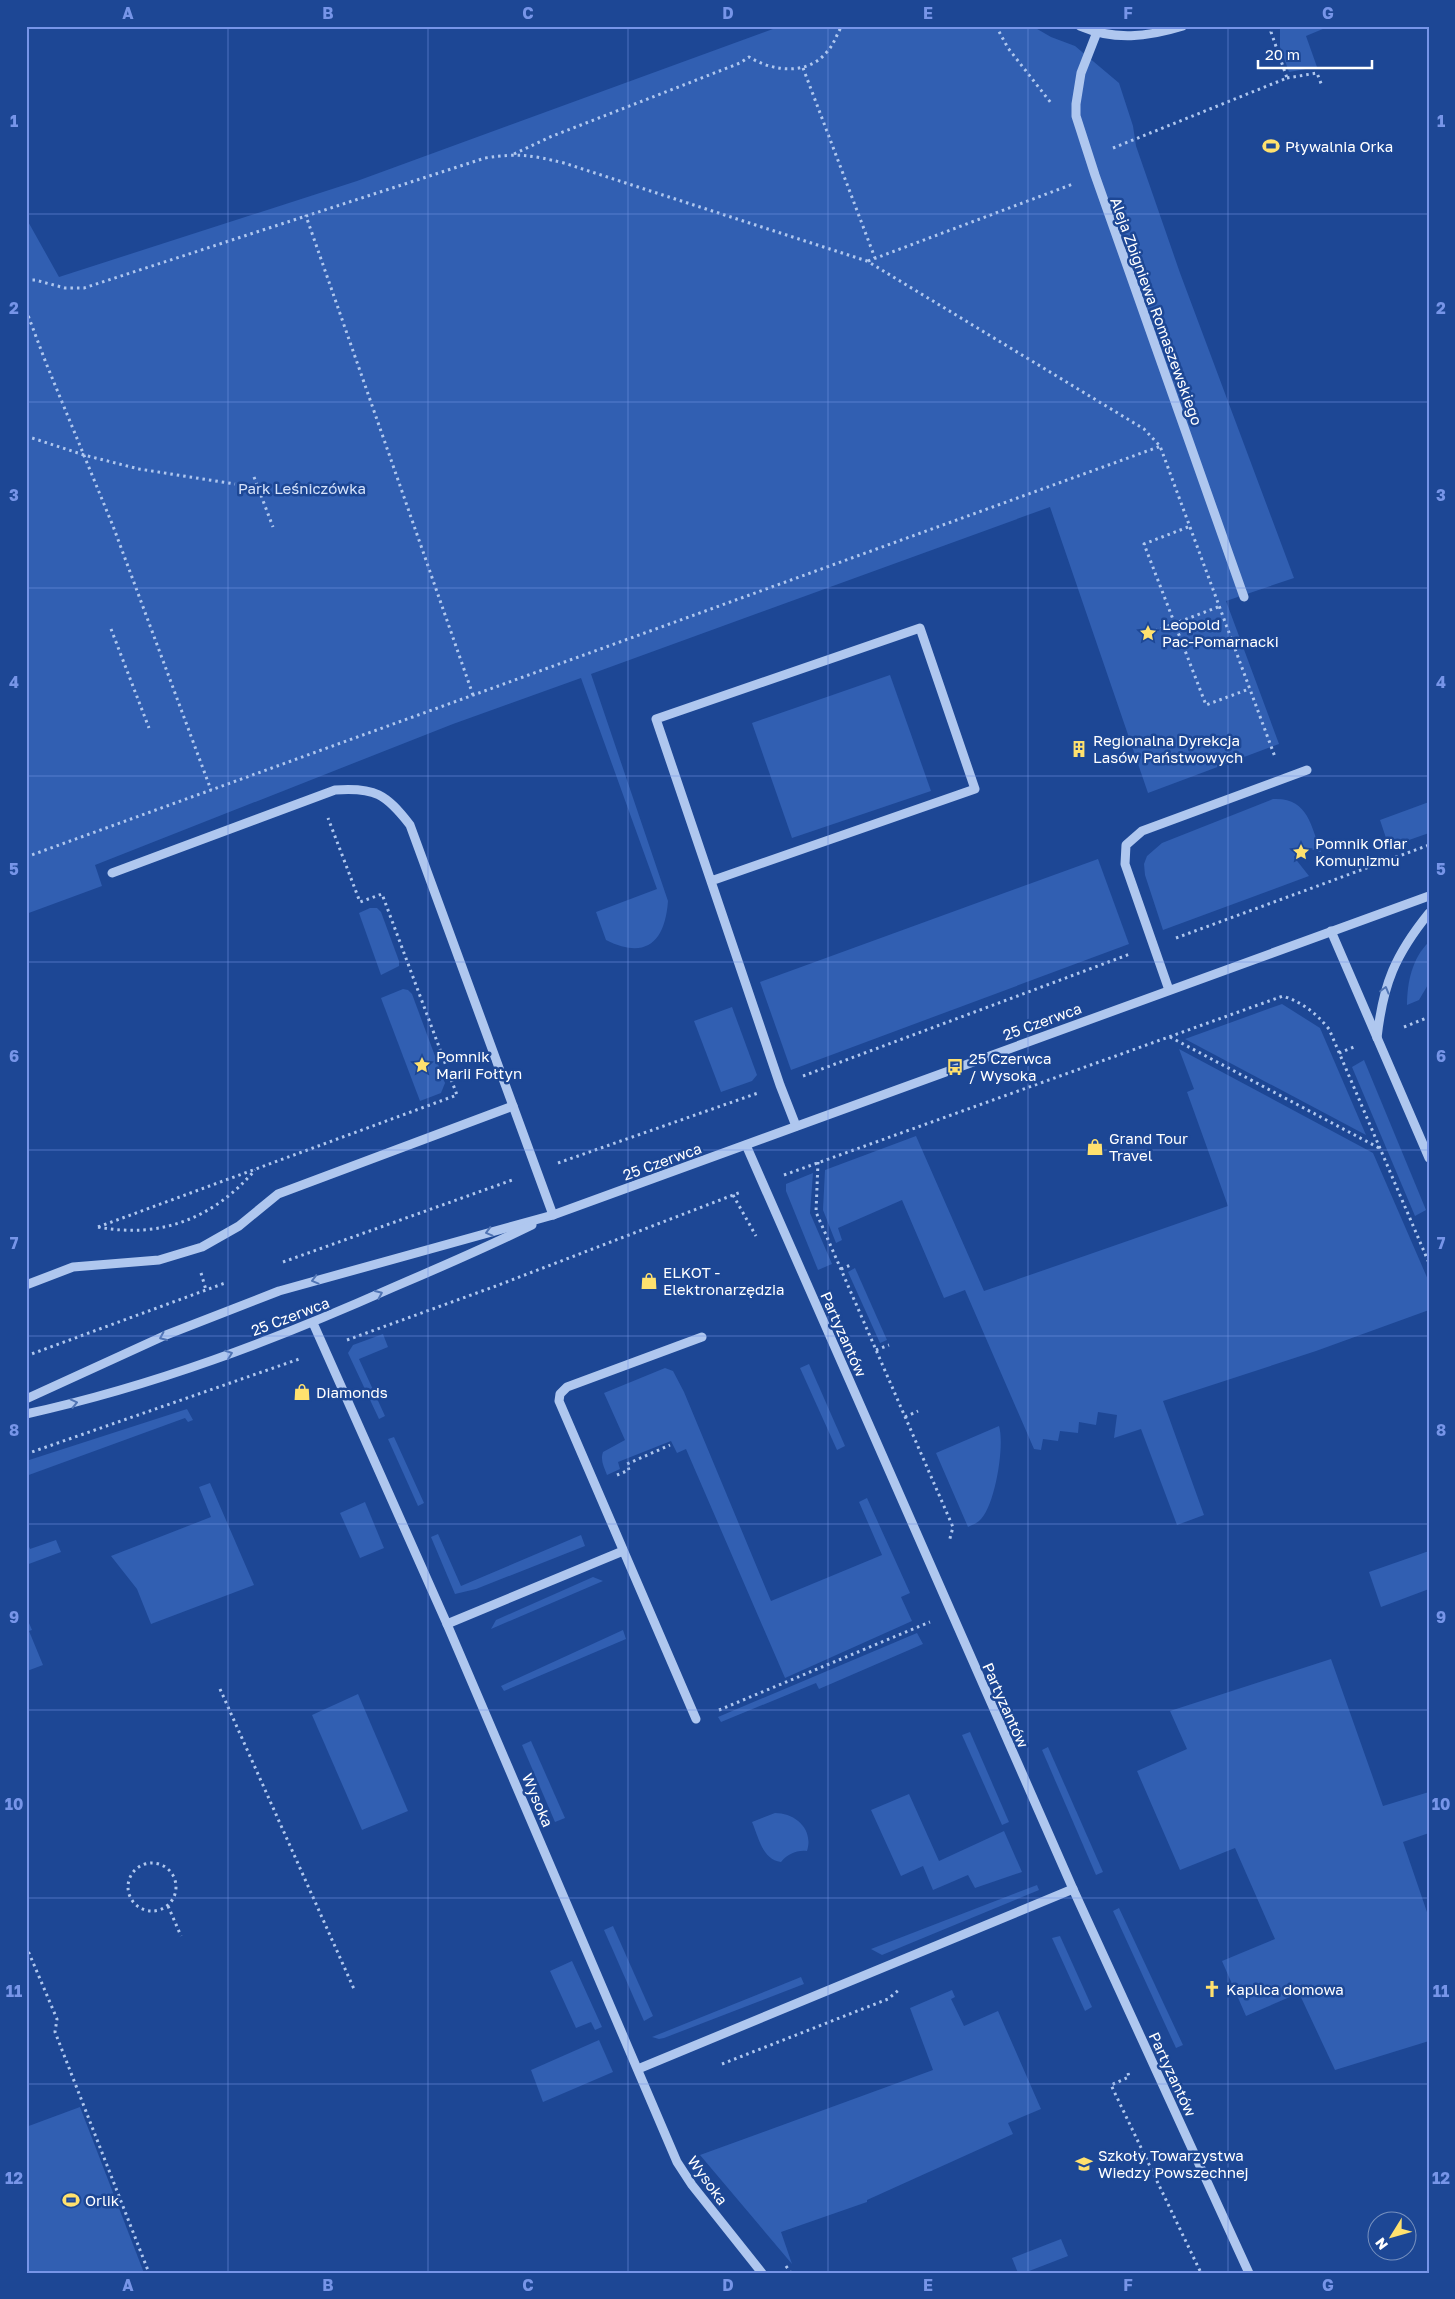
<svg xmlns="http://www.w3.org/2000/svg" width="1455" height="2299" font-family="'Golos Text',sans-serif">
	<rect width="100%" height="100%" fill="#1d4795"/>
	<g fill="#315fb2">
		<path d="M781,26H1032L1051,37L1075,46L1119,83L1133,126L1136,146L1180,273L1294,578L1226,601L1279,744L1148,793L1050,507L591,674L668,901C665,942 646,960 606,940L596,912L657,889L581,678L453,724L95,865L102,886L26,914V218L59,277L357,181Z"/>
		<path d="M1280,26H1330L1306,36L1317,67L1289,72L1280,47Z"/>
		<path d="M890,675L931,791L792,838L752,723Z"/>
		<path d="M1273,799C1308,797 1311,826 1321,852L1300,846L1294,857L1309,876L1163,930L1145,875L1144,864L1147,856L1162,843Z"/>
		<path d="M1429,802V833L1389,847L1380,820Z"/>
		<path d="M1098,859L1129,944L791,1070L760,982Z"/>
		<path d="M370,908H377L381,912L399,961V966L381,975L359,913Z"/>
		<path d="M1429,942V983L1419,1000L1407,1005C1407,983 1412,958 1429,942Z"/>
		<path d="M403,989L408,990L412,994L445,1083L441,1093L420,1101L381,998Z"/>
		<path d="M1282,1004L1320,1028L1366,1135L1185,1039Z"/>
		<path d="M732,1007L757,1075L752,1081L721,1092L694,1021Z"/>
		<path d="M1179,1049L1373,1153L1429,1282V1310L1316,1351L1163,1401L1204,1515L1177,1525L1141,1429L1114,1438L1117,1415L1098,1412L1096,1425L1079,1422L1078,1433L1060,1431L1058,1441L1043,1439L1041,1450L1034,1449L965,1290L944,1298L902,1200L838,1228L842,1240L836,1243L823,1210L825,1170L916,1136L984,1291L1228,1206L1187,1092L1194,1089Z"/>
		<path d="M1364,1060L1426,1210L1415,1216L1352,1067Z"/>
		<path d="M813,1173L810,1213L832,1264L818,1270L786,1191V1184Z"/>
		<path d="M855,1268L887,1340L880,1343L848,1272Z"/>
		<path d="M383,1334L388,1347L359,1359L385,1416L379,1419L348,1353L353,1345Z"/>
		<path d="M809,1364L845,1446L837,1450L800,1368Z"/>
		<path d="M665,1368L673,1371L684,1392L771,1601L882,1555L859,1502L867,1498L910,1593L901,1597L912,1621L785,1678L686,1449L677,1453L671,1441L618,1462L620,1469L607,1475C604,1467 600,1460 603,1452L625,1440L604,1393Z"/>
		<path d="M187,1409L193,1420L188,1422L185,1418L26,1476V1461Z"/>
		<path d="M999,1426C1005,1445 995,1508 979,1521C976,1524 971,1525 968,1527L936,1453Z"/>
		<path d="M394,1437L424,1503L418,1506L388,1439Z"/>
		<path d="M210,1483L254,1585L151,1624L137,1589L111,1556L211,1517L199,1487Z"/>
		<path d="M365,1502L384,1548L360,1558L340,1513Z"/>
		<path d="M438,1534L461,1586L581,1535L585,1546L476,1589L455,1594L431,1537Z"/>
		<path d="M26,1540L30,1549L56,1540L61,1552L26,1565Z"/>
		<path d="M1429,1551V1589L1381,1607L1369,1572Z"/>
		<path d="M593,1577L603,1581L491,1629L496,1620Z"/>
		<path d="M26,1616L32,1630L29,1631L43,1665L27,1671Z"/>
		<path d="M623,1630L626,1639L504,1691L501,1686Z"/>
		<path d="M917,1633L923,1644L819,1689L816,1683L721,1722L718,1717Z"/>
		<path d="M1331,1659L1383,1806L1429,1792V1833L1403,1842L1429,1918V2041L1335,2070L1299,1993L1246,2016L1222,1961L1275,1939L1235,1848L1180,1870L1137,1771L1187,1749L1170,1711Z"/>
		<path d="M358,1694L408,1811L362,1830L312,1715Z"/>
		<path d="M970,1732L1009,1822L1002,1825L962,1735Z"/>
		<path d="M531,1741L565,1818L555,1822L522,1745Z"/>
		<path d="M1048,1747L1103,1872L1096,1875L1042,1750Z"/>
		<path d="M909,1794L939,1861L1004,1831L1022,1872L975,1888L968,1875L933,1890L923,1866L901,1876L871,1810Z"/>
		<path d="M775,1813C795,1813 814,1829 807,1851C796,1850 788,1854 781,1862C762,1859 759,1838 752,1822Z"/>
		<path d="M1037,1885L1039,1890L882,1955L871,1949Z"/>
		<path d="M1119,1908L1183,2045L1176,2048L1113,1911Z"/>
		<path d="M613,1926L653,2016L644,2021L604,1930Z"/>
		<path d="M1060,1936L1092,2007L1085,2011L1052,1938Z"/>
		<path d="M572,1961L602,2027L595,2030L591,2022L576,2028L550,1971Z"/>
		<path d="M801,1977L804,1984L664,2038L659,2039L652,2037Z"/>
		<path d="M952,1990L955,1997L951,1999L964,2026L998,2011L1041,2109L1008,2123L1013,2134L867,2200V2202L781,2232L792,2264L700,2155L933,2070L910,2008Z"/>
		<path d="M599,2040L613,2072L543,2102L531,2070Z"/>
		<path d="M80,2107L144,2273H26V2127Z"/>
		<path d="M1061,2239L1068,2256L1024,2273H1018L1012,2258Z"/>
	</g>
	<g fill="none" stroke-linecap="round" stroke-linejoin="round">
		<g stroke="#afc7ef" stroke-width="3" stroke-dasharray="2.5 4" stroke-linecap="butt">
			<path d="M996,26L1008,48L1051,103"/>
			<path d="M803,68L875,258"/>
			<path d="M1287,78L1317,73L1322,86"/>
			<path d="M1113,148L1287,78L1271,32L1273,26"/>
			<path d="M514,154L550,137L740,63L749,57C772,71 806,76 826,53C834,45 836,35 842,26"/>
			<path d="M868,261L1073,184"/>
			<path d="M26,280H35L65,288H84L306,216"/>
			<path d="M26,310L46,363L113,526L211,790"/>
			<path d="M26,436L84,455L139,469L235,484"/>
			<path d="M254,477L273,527"/>
			<path d="M1188,527L1144,544L1206,705L1249,689"/>
			<path d="M111,629L149,728"/>
			<path d="M1155,631L1218,607"/>
			<path d="M473,695L306,216L485,158C519,153 531,155 564,163L867,261L1144,429L1160,446L1275,757"/>
			<path d="M26,857L1161,446"/>
			<path d="M1176,938L1429,845"/>
			<path d="M1404,1027L1429,1017"/>
			<path d="M1170,1037L1381,1149"/>
			<path d="M1339,1053L1354,1047"/>
			<path d="M803,1076L1130,954"/>
			<path d="M818,1162L816,1212L953,1527L949,1542"/>
			<path d="M558,1163L758,1093"/>
			<path d="M784,1175L1283,996C1303,1003 1315,1012 1329,1029L1429,1263"/>
			<path d="M733,1195L756,1236"/>
			<path d="M98,1227L457,1095L382,894L360,902L328,818"/>
			<path d="M98,1227C161,1239 214,1218 255,1170"/>
			<path d="M283,1262L515,1179"/>
			<path d="M841,1269L853,1264"/>
			<path d="M201,1273L206,1290"/>
			<path d="M347,1340L496,1286L741,1192"/>
			<path d="M876,1350L889,1345"/>
			<path d="M26,1356L225,1283"/>
			<path d="M905,1417L918,1411"/>
			<path d="M26,1454L302,1358"/>
			<path d="M617,1475L629,1470L627,1464L670,1445"/>
			<path d="M220,1689L354,1989"/>
			<path d="M719,1710L930,1622"/>
			<circle cx="152" cy="1887" r="24"/>
			<path d="M168,1906L181,1936"/>
			<path d="M26,1946L57,2019L55,2032L149,2273"/>
			<path d="M722,2064L888,1999L900,1989"/>
			<path d="M1128,2073L1129,2077L1111,2085L1201,2273"/>
			<path d="M786,2266L791,2273"/>
		</g>
		<g stroke="#afc7ef" stroke-width="9">
			<path d="M1080,26C1115,41 1147,37 1183,26"/>
			<path d="M1097,32L1081,73L1076,104V116L1095,175L1244,597"/>
			<path d="M112,873L335,790C375,787 386,794 410,825L553,1215"/>
			<path d="M711,881L975,789L920,628L656,719L780,1085L796,1126"/>
			<path d="M1331,931L1429,1158"/>
			<path d="M1169,990L1125,864L1126,845L1142,831L1307,770"/>
			<path d="M1377,1038C1383,984 1395,955 1429,913"/>
			<path d="M746,1145L1073,1889L1249,2273"/>
			<path d="M26,1285L73,1267L159,1260L202,1247L239,1226L278,1194L513,1106"/>
			<path d="M313,1323L447,1624L677,2162L692,2185L762,2273"/>
			<path d="M26,1399L166,1335L279,1291L553,1215L1429,896"/>
			<path d="M26,1414C154,1386 275,1340 394,1287C441,1267 487,1247 532,1225"/>
			<path d="M447,1624L623,1551"/>
			<path d="M696,1719L559,1401L560,1394L567,1387L702,1337"/>
			<path d="M638,2069L1073,1889"/>
		</g>
	</g>
	<defs><path id="oneway-chevron" d="M-2-3.5L2.5 0L-2 3.5" fill="none" stroke-width="1.6" stroke-linecap="round" stroke-linejoin="round" transform="scale(1.25)"/></defs>
	<g stroke="#5074b4">
		<use href="#oneway-chevron" transform="translate(1385 990) rotate(-75)"/>
		<use href="#oneway-chevron" transform="translate(489 1232) rotate(165)"/>
		<use href="#oneway-chevron" transform="translate(315 1280) rotate(165)"/>
		<use href="#oneway-chevron" transform="translate(379 1294) rotate(-24)"/>
		<use href="#oneway-chevron" transform="translate(163 1337) rotate(156)"/>
		<use href="#oneway-chevron" transform="translate(229 1354) rotate(-20)"/>
		<use href="#oneway-chevron" transform="translate(74 1403) rotate(-13)"/>
	</g>
	<path fill="none" stroke="#7795e8" stroke-width="1" stroke-opacity="0.55" d="M228,26V2273M428,26V2273M628,26V2273M828,26V2273M1028,26V2273M1228,26V2273M26,214H1429M26,402H1429M26,588H1429M26,776H1429M26,962H1429M26,1150H1429M26,1336H1429M26,1524H1429M26,1710H1429M26,1898H1429M26,2084H1429"/>
	<defs>
		<g id="stadium-bare" transform="scale(1.35)"><path d="M0-5a6.5 5 0 1 0 0 10a6.5 5 0 1 0 0-10ZM-3.5-1.8h7v3.6h-7Z" fill="#ffe16e" stroke="#1d4795" stroke-width="2.5" paint-order="stroke"/></g>
		<g id="sight-bare" transform="scale(1.35)"><path d="M0-6L1.8-2.2L6-1.7L2.9 1.2L3.7 5.4L0 3.3L-3.7 5.4L-2.9 1.2L-6-1.7L-1.8-2.2Z" fill="#ffe16e" stroke="#1d4795" stroke-width="2.5" paint-order="stroke"/></g>
		<g id="building-bare" transform="scale(1.35)"><path d="M-4-6H4V6H1V3H-1V6H-4ZM-2.5-4.3h1.7v1.8h-1.7ZM.8-4.3h1.7v1.8H.8ZM-2.5-1h1.7V.8h-1.7ZM.8-1h1.7V.8H.8Z" fill="#ffe16e" stroke="#1d4795" stroke-width="2.5" paint-order="stroke"/></g>
		<g id="bus-bare" transform="scale(1.35)"><path d="M-5-6H5V4H4V6H2V4H-2V6H-4V4H-5ZM-3.5-4V0h7V-4ZM-3.5 1.2v1.5H-2V1.2ZM2 1.2v1.5H3.5V1.2Z" fill="#ffe16e" stroke="#1d4795" stroke-width="2.5" paint-order="stroke"/></g>
		<g id="shop-bare" transform="scale(1.35)"><path d="M-5-2.5h2.3a2.7 3.5 0 0 1 5.4 0H5L5.5 6h-11ZM-1.5-2.5h3a1.5 2.3 0 0 0-3 0Z" fill="#ffe16e" stroke="#1d4795" stroke-width="2.5" paint-order="stroke"/></g>
		<g id="church-bare" transform="scale(1.35)"><path d="M-1.2-6h2.4v3.5h3.3v2.4h-3.3V6h-2.4V-.1h-3.3v-2.4h3.3Z" fill="#ffe16e" stroke="#1d4795" stroke-width="2.5" paint-order="stroke"/></g>
		<g id="university-bare" transform="scale(1.35)"><path d="M0-5L7-2L0 1L-7-2ZM-4 1L0 2.5L4 1V4Q0 6-4 4Z" fill="#ffe16e" stroke="#1d4795" stroke-width="2.5" paint-order="stroke"/></g>
	</defs>
	<g fill-rule="evenodd">
		<use href="#stadium-bare" x="1271" y="146"/>
		<use href="#sight-bare" x="1148" y="633"/>
		<use href="#building-bare" x="1079" y="749"/>
		<use href="#sight-bare" x="1301" y="852"/>
		<use href="#sight-bare" x="422" y="1065"/>
		<use href="#bus-bare" x="955" y="1067"/>
		<use href="#shop-bare" x="1095" y="1147"/>
		<use href="#shop-bare" x="649" y="1281"/>
		<use href="#shop-bare" x="302" y="1392"/>
		<use href="#church-bare" x="1212" y="1989"/>
		<use href="#university-bare" x="1084" y="2164"/>
		<use href="#stadium-bare" x="71" y="2200"/>
	</g>
	<g text-anchor="middle" dominant-baseline="central" stroke-width="5" stroke-linejoin="round" paint-order="stroke">
		<g font-size="15" fill="#fff" stroke="#1d4795" text-anchor="start">
			<text x="1285" y="146">Pływalnia Orka</text>
			<text x="1162" y="624">Leopold<tspan x="1162" dy="17">Pac-Pomarnacki</tspan></text>
			<text x="1093" y="740">Regionalna Dyrekcja<tspan x="1093" dy="17">Lasów Państwowych</tspan></text>
			<text x="1315" y="843">Pomnik Ofiar<tspan x="1315" dy="17">Komunizmu</tspan></text>
			<text x="436" y="1056">Pomnik<tspan x="436" dy="17">Marii Fołtyn</tspan></text>
			<text x="969" y="1058">25 Czerwca<tspan x="969" dy="17">/ Wysoka</tspan></text>
			<text x="1109" y="1138">Grand Tour<tspan x="1109" dy="17">Travel</tspan></text>
			<text x="663" y="1272">ELKOT -<tspan x="663" dy="17">Elektronarzędzia</tspan></text>
			<text x="316" y="1392">Diamonds</text>
			<text x="1226" y="1989">Kaplica domowa</text>
			<text x="1098" y="2155">Szkoły Towarzystwa<tspan x="1098" dy="17">Wiedzy Powszechnej</tspan></text>
			<text x="85" y="2200">Orlik</text>
		</g>
		<g font-size="15" fill="#fff" stroke="#1d4795">
			<text transform="translate(1157 311) rotate(70)">Aleja Zbigniewa Romaszewskiego</text>
			<text transform="translate(1042 1021) rotate(-20)">25 Czerwca</text>
			<text transform="translate(662 1161) rotate(-20)">25 Czerwca</text>
			<text transform="translate(290 1316) rotate(-21)">25 Czerwca</text>
			<text transform="translate(844 1334) rotate(66)">Partyzantów</text>
			<text transform="translate(1006 1705) rotate(66)">Partyzantów</text>
			<text transform="translate(538 1800) rotate(67)">Wysoka</text>
			<text transform="translate(1173 2074) rotate(65)">Partyzantów</text>
			<text transform="translate(708 2180) rotate(54)">Wysoka</text>
		</g>
		<g font-size="15" fill="#d6e3fb" stroke="#1d4795">
			<text x="302" y="488">Park Leśniczówka</text>
		</g>
	</g>
	<rect width="1455" height="2299" fill="none" stroke="#1d4795" stroke-width="55"/>
	<g transform="translate(1392 2236) rotate(233)"><circle r="24" fill="#1d4795" stroke="#7791bf"/>
	<path d="M0-4L9 19L0 12L-9 19Z" fill="#ffe16e"/>
	<text y="-8" font-size="14" font-weight="bold" text-anchor="middle" fill="#ffffff">N</text>
	</g>
	<path d="M1258 60v8h114v-8" fill="none" stroke="#ffffff" stroke-width="2.5"/>
	<text x="1265" y="60" font-size="15" fill="#ffffff" stroke="#1d4795" stroke-width="4" paint-order="stroke">20 m</text>
	<rect x="28" y="28" width="1400" height="2244" fill="none" stroke="#7795e8" stroke-width="2"/>
	<g font-size="16" text-anchor="middle" font-weight="bold" fill="#7795e8">
		<text x="128" y="19">A</text>
		<text x="328" y="19">B</text>
		<text x="528" y="19">C</text>
		<text x="728" y="19">D</text>
		<text x="928" y="19">E</text>
		<text x="1128" y="19">F</text>
		<text x="1328" y="19">G</text>
		<text x="14" y="127">1</text>
		<text x="1441" y="127">1</text>
		<text x="14" y="314">2</text>
		<text x="1441" y="314">2</text>
		<text x="14" y="501">3</text>
		<text x="1441" y="501">3</text>
		<text x="14" y="688">4</text>
		<text x="1441" y="688">4</text>
		<text x="14" y="875">5</text>
		<text x="1441" y="875">5</text>
		<text x="14" y="1062">6</text>
		<text x="1441" y="1062">6</text>
		<text x="14" y="1249">7</text>
		<text x="1441" y="1249">7</text>
		<text x="14" y="1436">8</text>
		<text x="1441" y="1436">8</text>
		<text x="14" y="1623">9</text>
		<text x="1441" y="1623">9</text>
		<text x="14" y="1810">10</text>
		<text x="1441" y="1810">10</text>
		<text x="14" y="1997">11</text>
		<text x="1441" y="1997">11</text>
		<text x="14" y="2184">12</text>
		<text x="1441" y="2184">12</text>
		<text x="128" y="2291">A</text>
		<text x="328" y="2291">B</text>
		<text x="528" y="2291">C</text>
		<text x="728" y="2291">D</text>
		<text x="928" y="2291">E</text>
		<text x="1128" y="2291">F</text>
		<text x="1328" y="2291">G</text>
	</g>
</svg>
